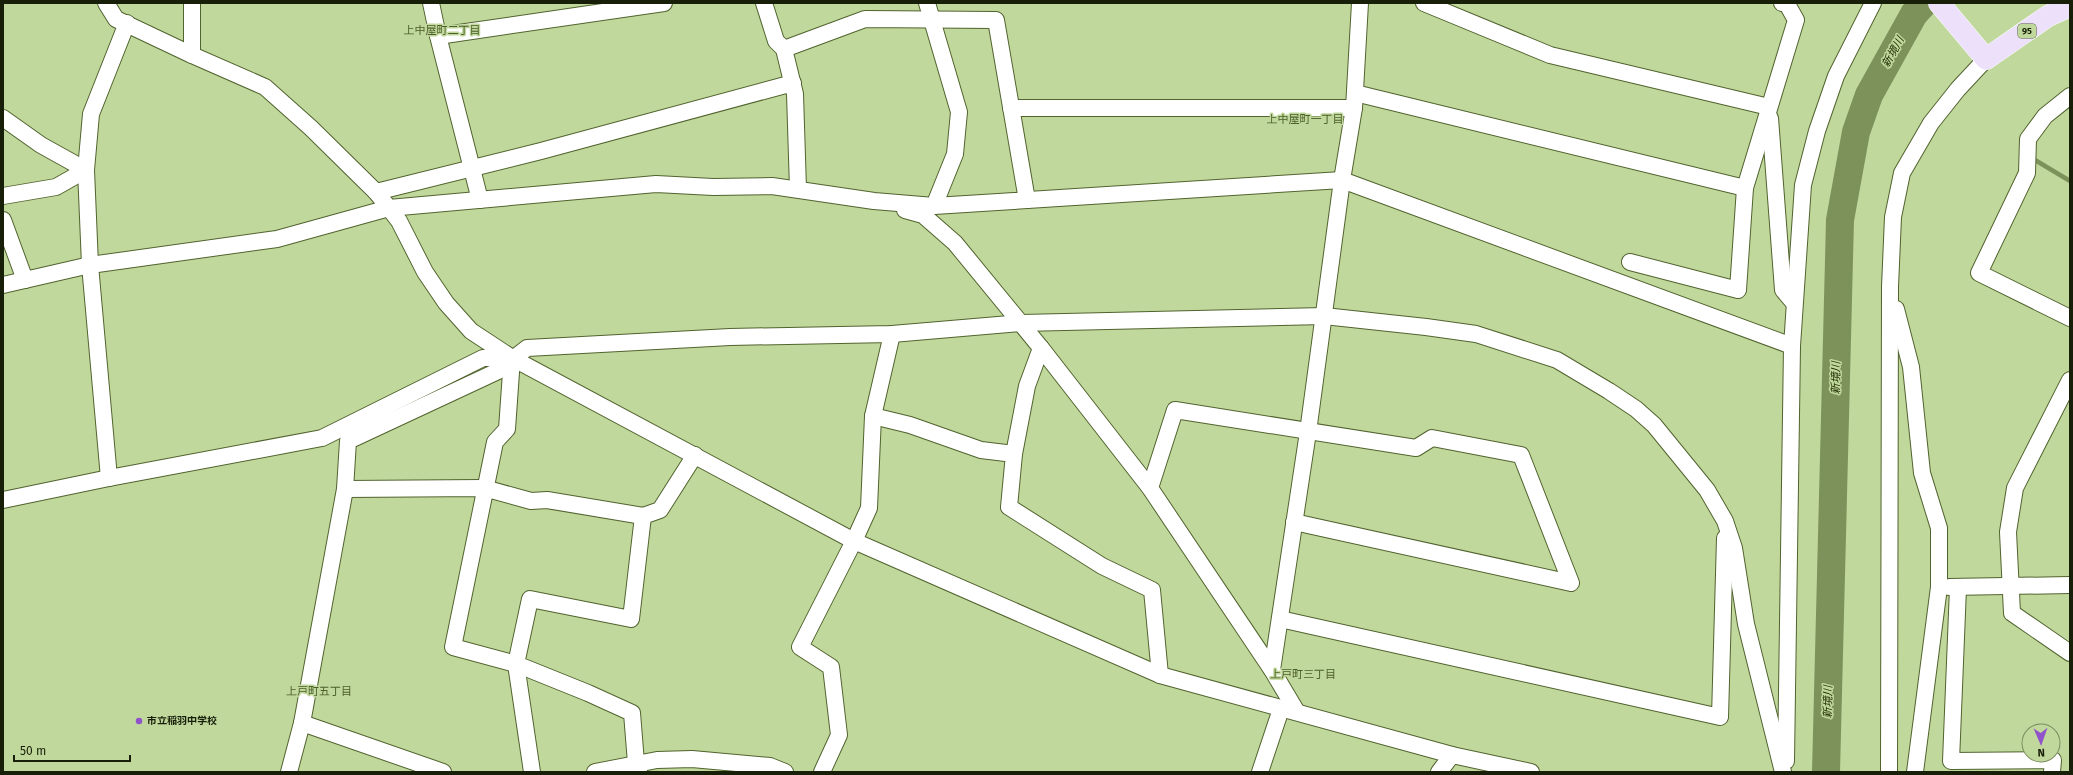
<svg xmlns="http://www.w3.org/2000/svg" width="2073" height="775" font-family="'Fira Sans','Noto Sans JP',sans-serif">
	<rect width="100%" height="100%" fill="#c1d89d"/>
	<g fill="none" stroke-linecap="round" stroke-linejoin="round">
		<path stroke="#7d925b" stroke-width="4.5" d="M2035,160L2070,181"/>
		<path stroke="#7d925b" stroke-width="28" d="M1826,772L1840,220L1856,132L1869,95L1914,14L1924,3"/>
		<g stroke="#51632e" stroke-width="18">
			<g id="minor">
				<path d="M106,3L116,19L192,55L265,87L311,128L376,192L389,208L656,184L713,187L772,186L874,201L934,206L1342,180L1792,346"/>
				<path d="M431,3L438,36L664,3"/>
				<path d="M764,3L776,41L784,49L795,94L798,189"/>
				<path d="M927,3L959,112L955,154L934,206"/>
				<path d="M1424,3L1550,55L1769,107"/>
				<path d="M438,36L480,200"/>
				<path d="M784,49L865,19L996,20L1027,200"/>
				<path d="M192,55V3"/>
				<path d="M1355,93L1745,188"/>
				<path d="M2070,96L2045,116L2028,139L2027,173L1979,273L2070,318"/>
				<path d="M1011,108H1354"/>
				<path d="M3,118L41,145L86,170L90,265L109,478"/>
				<path d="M1770,118L1783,290L1794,303"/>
				<path d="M376,192L541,151L793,83"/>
				<path d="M3,196L56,187L86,170L91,114L127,23"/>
				<path d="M905,210L923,215L955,243L1041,348L1150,488L1272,670L1297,712"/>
				<path d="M3,220L25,280"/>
				<path d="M1630,262L1738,290L1745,188L1796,20L1787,4L1782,3"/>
				<path d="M3,285L90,265L277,239L389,208L399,221L425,272L446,303L471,331L512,358L854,541L1160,675L1452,755L1531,772"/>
				<path d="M1896,309L1911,367L1922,473L1939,528V587L1915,772"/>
				<path d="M512,358L507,429L495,442L453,647L516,664L532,772"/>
				<path d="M2070,380L2015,488L2008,532L2012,613L2070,653"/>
				<path d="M873,416L910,425L981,450L1014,454L1009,507L1102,566L1152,590L1160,675"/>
				<path d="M1014,454L1027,386L1041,348"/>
				<path d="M1150,488L1175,410L1416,448L1432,438L1521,455L1571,583L1294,522"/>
				<path d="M345,489L484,488L531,501L547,500L643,516"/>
				<path d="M3,500L109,478L322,438L483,358H512"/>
				<path d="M1949,587L2070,585"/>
				<path d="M1958,588L1951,761L2053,760L2052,772"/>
				<path d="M1280,619L1720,717L1725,538"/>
				<path d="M1272,670L1308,432L1342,180L1354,108L1360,3"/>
				<path d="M302,723L443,772"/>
				<path d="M1786,761L1792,346L1803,185L1817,131L1836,76L1873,3"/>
				<path d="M289,772L302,723L345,489L348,441L498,371L527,348L730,337L892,334L1021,323L1324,316L1426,327L1476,334L1557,360L1609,391L1636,409L1654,425L1707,490L1725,521L1734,548L1746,624L1783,772"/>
				<path d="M595,772L657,760L692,759L770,766L785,772"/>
				<path d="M639,772L636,763L632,713L588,693L516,664L530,599L631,619L643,516L660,510L695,455"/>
				<path d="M822,772L839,735L831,667L800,647L854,541L869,508L873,416L892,334"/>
				<path d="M1260,772L1281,709"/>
				<path d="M1439,772L1452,755"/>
				<path d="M1889,772L1890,287L1893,217L1902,173L1931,123L1958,89L1986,59"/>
			</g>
		</g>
		<g stroke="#fff" stroke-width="22">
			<path id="major" d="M1939,3L1986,59L2048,16L2070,6"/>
		</g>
		<use href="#minor" stroke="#fff" stroke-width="16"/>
		<use href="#major" stroke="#ece0fb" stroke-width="21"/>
	</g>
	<circle fill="#9153ca" stroke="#c1d89d" stroke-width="1.5" cx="139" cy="721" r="4"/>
	<g text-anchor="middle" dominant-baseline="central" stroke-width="3" stroke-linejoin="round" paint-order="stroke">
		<rect fill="#c1d89d" stroke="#4a5635" stroke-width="1" x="2018" y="24" width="18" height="14" rx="3"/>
		<g font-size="9" font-weight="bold" fill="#171f08">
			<text x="2027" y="31">95</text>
		</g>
		<g font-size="10" font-weight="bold" fill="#171f08" stroke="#c1d89d" text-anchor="start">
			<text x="147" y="721">市立稲羽中学校</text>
		</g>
		<g font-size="11" fill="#4c5e29" stroke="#c1d89d">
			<text x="442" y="30">上中屋町二丁目</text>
			<text x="1305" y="119">上中屋町一丁目</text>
			<text x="1303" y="674">上戸町三丁目</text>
			<text x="319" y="691">上戸町五丁目</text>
		</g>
		<g font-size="11" font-style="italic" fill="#222f04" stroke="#c1d89d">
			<text transform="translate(1893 52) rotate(-61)">新境川</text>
			<text transform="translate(1836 378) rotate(-89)">新境川</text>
			<text transform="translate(1828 702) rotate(-89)">新境川</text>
		</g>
	</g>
	<rect width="2073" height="775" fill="none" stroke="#171f08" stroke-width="8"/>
	<g transform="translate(2041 743) rotate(178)"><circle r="19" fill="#c1d89d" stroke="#7d8e61"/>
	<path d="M0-3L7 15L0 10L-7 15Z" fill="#9153ca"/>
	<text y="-6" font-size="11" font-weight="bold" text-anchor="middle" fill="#171f08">N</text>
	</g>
	<path d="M14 755v6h116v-6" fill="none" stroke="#171f08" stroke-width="2"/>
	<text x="20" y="755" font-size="12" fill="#171f08" stroke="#c1d89d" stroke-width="3" paint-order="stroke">50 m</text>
</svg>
